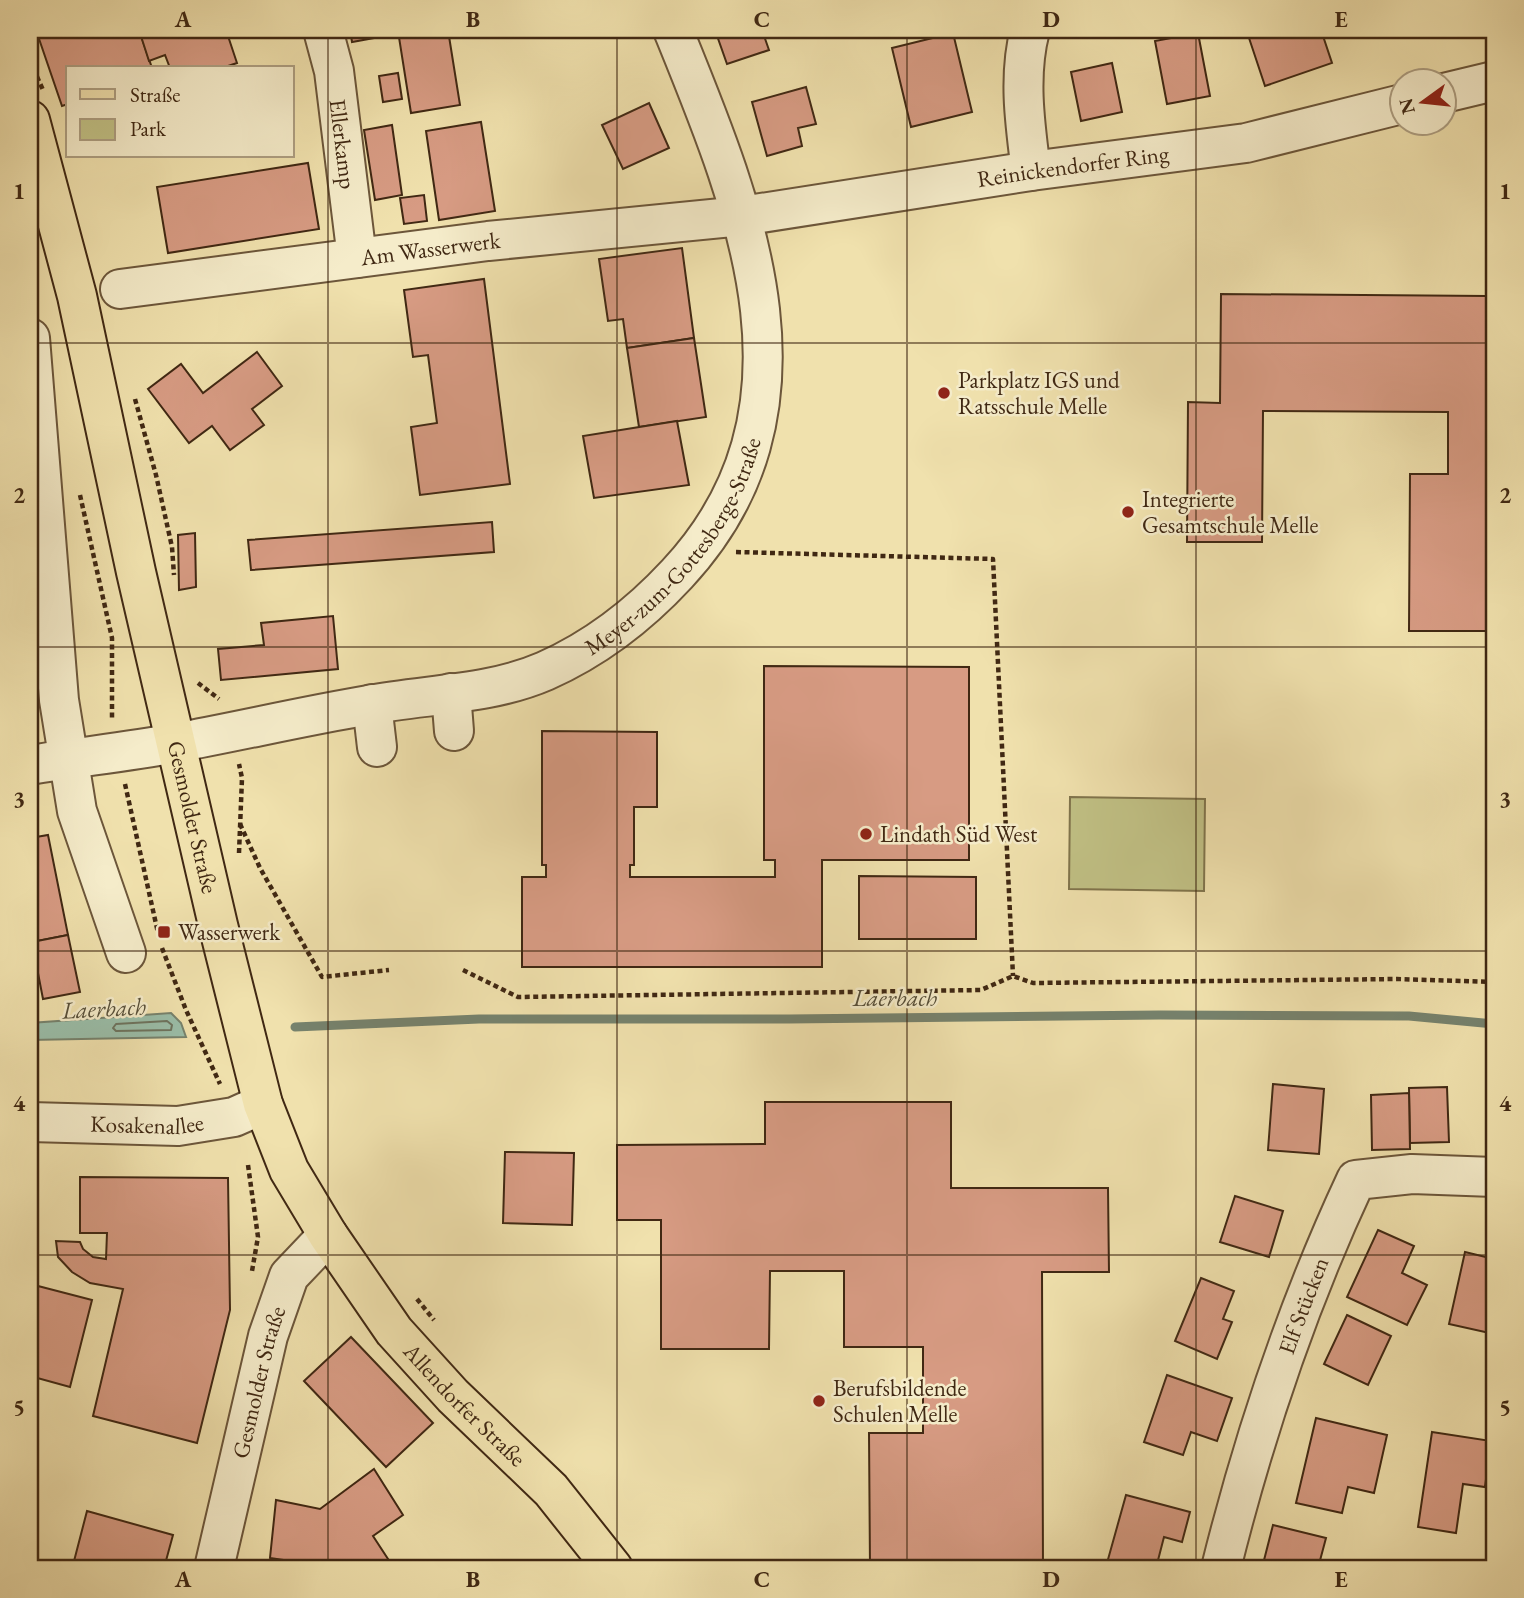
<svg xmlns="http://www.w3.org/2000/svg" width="1524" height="1598" font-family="'EB Garamond',serif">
	<rect width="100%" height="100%" fill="#f0e1ad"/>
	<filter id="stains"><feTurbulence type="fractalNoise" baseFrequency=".00286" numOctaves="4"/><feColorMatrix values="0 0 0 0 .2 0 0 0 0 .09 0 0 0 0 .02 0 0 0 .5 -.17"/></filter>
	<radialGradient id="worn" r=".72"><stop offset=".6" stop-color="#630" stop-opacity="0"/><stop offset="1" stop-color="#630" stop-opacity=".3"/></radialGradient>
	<path fill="#c1c185" stroke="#80744c" stroke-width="2" d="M1070,797L1205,799L1204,891L1069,889Z"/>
	<path fill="#9abea9" stroke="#76826d" stroke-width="2" d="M171,1013L181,1023L186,1037L30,1040V1023Z"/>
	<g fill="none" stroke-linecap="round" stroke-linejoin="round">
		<path stroke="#6d735e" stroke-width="2" d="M167,1021L172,1025L171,1030L116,1031L113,1028L116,1024Z"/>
		<path stroke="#76826d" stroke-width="9" d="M295,1027L479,1019H789L1160,1015L1409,1016L1494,1024"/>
	</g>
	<g fill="#d79b83" stroke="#402813" stroke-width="2">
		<path d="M36,30H139L152,68H68V104L62,106Z"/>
		<path d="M139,30H226L237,63L222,68H170L165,55L149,61Z"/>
		<path d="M350,30H390L391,35L352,42Z"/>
		<path d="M448,30L460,105L411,113L398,31Z"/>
		<path d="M715,30H762L769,50L727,64Z"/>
		<path d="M1253,30H1321L1332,63L1265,86L1247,32Z"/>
		<path d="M953,33L972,112L911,127L892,48Z"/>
		<path d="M1198,33L1210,96L1167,104L1155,41Z"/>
		<path d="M1112,63L1122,112L1081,121L1071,72Z"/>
		<path d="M398,73L402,99L383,102L379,76Z"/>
		<path d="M806,87L816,124L798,128L802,146L767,156L752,102Z"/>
		<path d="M649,103L669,148L623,169L602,125Z"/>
		<path d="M481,122L495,211L439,220L426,131Z"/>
		<path d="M392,125L402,195L375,200L364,130Z"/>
		<path d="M308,163L319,229L168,253L157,187Z"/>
		<path d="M424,195L427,221L404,224L400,198Z"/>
		<path d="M1488,220H1494V631H1409L1410,474H1448V412L1263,411L1262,542H1187L1188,402L1220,403L1221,294L1487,296Z"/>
		<path d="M682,248L694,338L627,348L623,319L608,321L599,259Z"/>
		<path d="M484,279L510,484L420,495L411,427L437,423L428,355L413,357L404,290Z"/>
		<path d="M694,338L706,417L639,427L627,348Z"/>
		<path d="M257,352L282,386L252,409L264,425L230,450L212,426L189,443L148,389L181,364L203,393Z"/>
		<path d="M677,421L689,485L594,498L583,436Z"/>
		<path d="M492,522L494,552L251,570L248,540Z"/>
		<path d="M195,533L196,587L179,590L178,535Z"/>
		<path d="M333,616L338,669L221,680L218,649L264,645L261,623Z"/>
		<path d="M764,666L969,667V860H822V967H522V877H546V865H542V731L657,732V807H634V865H630V877H775V860H764Z"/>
		<path d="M48,835L68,935L32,942L30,838Z"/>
		<path d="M859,876L976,877V939H859Z"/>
		<path d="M68,935L80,992L43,999L32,942Z"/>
		<path d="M1273,1084L1324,1089L1319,1154L1268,1150Z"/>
		<path d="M1447,1087L1449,1142L1410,1143L1409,1088Z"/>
		<path d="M1409,1093L1410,1149L1372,1150L1371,1095Z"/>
		<path d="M765,1102H951V1188H1108L1109,1272H1042L1043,1568H870L869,1433H923V1347H844V1271H770L769,1349H661V1220H617V1145L765,1144Z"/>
		<path d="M505,1152L574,1153L572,1225L503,1223Z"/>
		<path d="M80,1177L228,1178L230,1310L197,1443L93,1416L123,1289L90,1283L72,1272L58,1257L56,1241L80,1242L83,1249L93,1257L106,1259L107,1233H80Z"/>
		<path d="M1235,1196L1283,1211L1269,1257L1220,1242Z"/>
		<path d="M1378,1230L1414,1246L1402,1273L1427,1285L1407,1325L1347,1297Z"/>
		<path d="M1465,1252L1494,1259V1334L1449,1324Z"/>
		<path d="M1201,1278L1234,1291L1223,1319L1232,1322L1217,1359L1175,1341Z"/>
		<path d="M38,1286L92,1300L70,1387L30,1376V1319Z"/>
		<path d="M1347,1315L1391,1336L1368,1385L1324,1364Z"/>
		<path d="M351,1337L433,1423L386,1467L304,1381Z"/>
		<path d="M1167,1375L1232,1398L1217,1441L1191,1432L1183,1455L1144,1442Z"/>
		<path d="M1316,1418L1387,1435L1374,1493L1348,1487L1342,1513L1296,1503Z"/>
		<path d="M1432,1432L1491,1441L1485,1487L1463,1484L1456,1533L1418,1527Z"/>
		<path d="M374,1469L403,1515L373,1536L390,1562L382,1568H338L270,1558L276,1500L320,1509Z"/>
		<path d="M1126,1495L1190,1512L1182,1542L1164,1537L1156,1568H1125L1107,1563Z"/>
		<path d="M87,1511L173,1535L164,1568H85L73,1565Z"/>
		<path d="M1273,1525L1326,1538L1318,1568H1262Z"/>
	</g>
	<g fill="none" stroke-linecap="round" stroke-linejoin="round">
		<g stroke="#6c563a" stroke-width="42">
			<g id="minor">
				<path id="s1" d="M323,30L334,71L357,258"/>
				<path d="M1030,30C1018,76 1025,124 1031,171"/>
				<path d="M1444,93L1494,81"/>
				<path id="s2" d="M120,289L488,241L742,216L1031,171L1246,143L1402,104"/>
				<path d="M30,338L59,700L77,811L126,953"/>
				<path d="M451,693L454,731"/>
				<path d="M372,704L377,747"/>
				<path id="s3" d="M30,765C78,757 127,752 175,743C240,731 304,716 369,705C427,694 490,695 545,671C597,648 639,615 677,574C830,410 746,209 673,30"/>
				<path id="s4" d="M30,1122L178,1126L234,1117L263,1104"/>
				<path id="s5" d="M214,1568L268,1336L289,1276L328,1235"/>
				<path id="s6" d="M1221,1568C1254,1435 1298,1304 1356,1180L1412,1174L1494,1177"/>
			</g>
		</g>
		<g stroke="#402813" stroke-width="42">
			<g id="major">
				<path id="s7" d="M30,120L77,296L136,572L218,925L263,1104L289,1170L328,1235L394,1331L453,1396L551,1490L613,1568"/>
			</g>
		</g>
		<g stroke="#402813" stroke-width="4.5" stroke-dasharray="5 3.5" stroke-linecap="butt">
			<path d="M30,61L43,90"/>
			<path d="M135,399L156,475L172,547L174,575"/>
			<path d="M80,495L112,638V720"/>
			<path d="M736,552L993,559L1013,976"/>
			<path d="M198,683L219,699"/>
			<path d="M125,784L158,933"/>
			<path d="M240,824L260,868L322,977L389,970"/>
			<path d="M239,853L242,778L239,764"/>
			<path d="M162,948L186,1010L220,1084"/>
			<path d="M463,970L518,997L981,990L1013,976L1033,983L1397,979L1494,982"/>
			<path d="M248,1165L258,1237L252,1271"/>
			<path d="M417,1299L434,1320"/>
		</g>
		<use href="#minor" stroke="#f5ecca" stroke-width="38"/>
		<use href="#major" stroke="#f0e1ad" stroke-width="38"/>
	</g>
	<path fill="none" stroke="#402813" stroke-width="2" stroke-opacity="0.55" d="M328,30V1568M617,30V1568M907,30V1568M1196,30V1568M30,343H1494M30,647H1494M30,951H1494M30,1255H1494"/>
	<g fill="#8f2418" stroke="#f5ecca" stroke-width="2.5">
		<circle cx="944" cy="393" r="7"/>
		<circle cx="1128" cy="512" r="7"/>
		<circle cx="866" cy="834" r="7"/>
		<rect x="157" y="925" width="14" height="14" rx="3.5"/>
		<circle cx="819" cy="1401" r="7"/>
	</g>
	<g text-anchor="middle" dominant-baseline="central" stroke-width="5" stroke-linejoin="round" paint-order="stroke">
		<g font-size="23" fill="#402813" stroke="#f5ecca">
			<text stroke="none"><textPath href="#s1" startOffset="116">Ellerkamp</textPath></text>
			<text stroke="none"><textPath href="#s2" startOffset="961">Reinickendorfer Ring</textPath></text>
			<text stroke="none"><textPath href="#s2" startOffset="313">Am Wasserwerk</textPath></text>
			<text stroke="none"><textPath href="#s3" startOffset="709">Meyer-zum-Gottesberge-Straße</textPath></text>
			<text stroke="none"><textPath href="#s7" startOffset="716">Gesmolder Straße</textPath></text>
			<text stroke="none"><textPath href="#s4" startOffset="117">Kosakenallee</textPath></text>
			<text stroke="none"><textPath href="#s6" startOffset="275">Elf Stücken</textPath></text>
			<text stroke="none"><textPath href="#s5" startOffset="191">Gesmolder Straße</textPath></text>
			<text stroke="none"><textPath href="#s7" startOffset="1377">Allendorfer Straße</textPath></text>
		</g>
		<g font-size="23" fill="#402813" stroke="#f5ecca" text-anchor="start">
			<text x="958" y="380">Parkplatz IGS und<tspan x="958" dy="26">Ratsschule Melle</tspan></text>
			<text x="1142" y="499">Integrierte<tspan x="1142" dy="26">Gesamtschule Melle</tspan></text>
			<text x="880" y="834">Lindath Süd West</text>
			<text x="178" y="932">Wasserwerk</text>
			<text x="833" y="1388">Berufsbildende<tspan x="833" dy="26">Schulen Melle</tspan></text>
		</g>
		<g font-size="24" font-style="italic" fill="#564e38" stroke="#f5ecca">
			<text x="895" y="997">Laerbach</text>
			<text transform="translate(104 1008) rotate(-3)">Laerbach</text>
		</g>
	</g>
	<rect width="1524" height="1598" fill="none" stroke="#f0e1ad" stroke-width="77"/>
	<rect x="66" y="66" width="228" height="91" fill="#f5ecca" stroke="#ad9e81" stroke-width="2"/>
	<rect x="80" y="89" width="35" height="10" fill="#f0e1ad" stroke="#ad9e81" stroke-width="2"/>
	<text x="130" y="102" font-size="21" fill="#402813">Straße</text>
	<rect x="80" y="119" width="35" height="21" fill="#c1c185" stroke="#ad9e81" stroke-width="2"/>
	<text x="130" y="136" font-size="21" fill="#402813">Park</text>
	<g transform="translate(1423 102) rotate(255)"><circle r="33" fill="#f5ecca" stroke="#ad9e81" stroke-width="2"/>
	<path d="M0-5L12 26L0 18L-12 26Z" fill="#8f2418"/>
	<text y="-10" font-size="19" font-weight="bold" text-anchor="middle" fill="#402813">N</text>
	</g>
	<rect x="38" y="38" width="1448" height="1522" fill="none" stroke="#402813" stroke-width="2.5"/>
	<g font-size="23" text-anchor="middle" font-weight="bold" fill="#402813">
		<text x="183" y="27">A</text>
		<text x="473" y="27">B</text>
		<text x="762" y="27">C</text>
		<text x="1051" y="27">D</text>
		<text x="1341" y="27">E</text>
		<text x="19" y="199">1</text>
		<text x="1505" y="199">1</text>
		<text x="19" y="503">2</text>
		<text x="1505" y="503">2</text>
		<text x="19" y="807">3</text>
		<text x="1505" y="807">3</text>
		<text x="19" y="1111">4</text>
		<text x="1505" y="1111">4</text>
		<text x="19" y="1415">5</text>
		<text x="1505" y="1415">5</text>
		<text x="183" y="1587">A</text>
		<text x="473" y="1587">B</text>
		<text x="762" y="1587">C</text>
		<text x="1051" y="1587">D</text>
		<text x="1341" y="1587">E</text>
	</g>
	<rect width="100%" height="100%" filter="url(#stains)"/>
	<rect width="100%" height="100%" fill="url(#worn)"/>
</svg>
